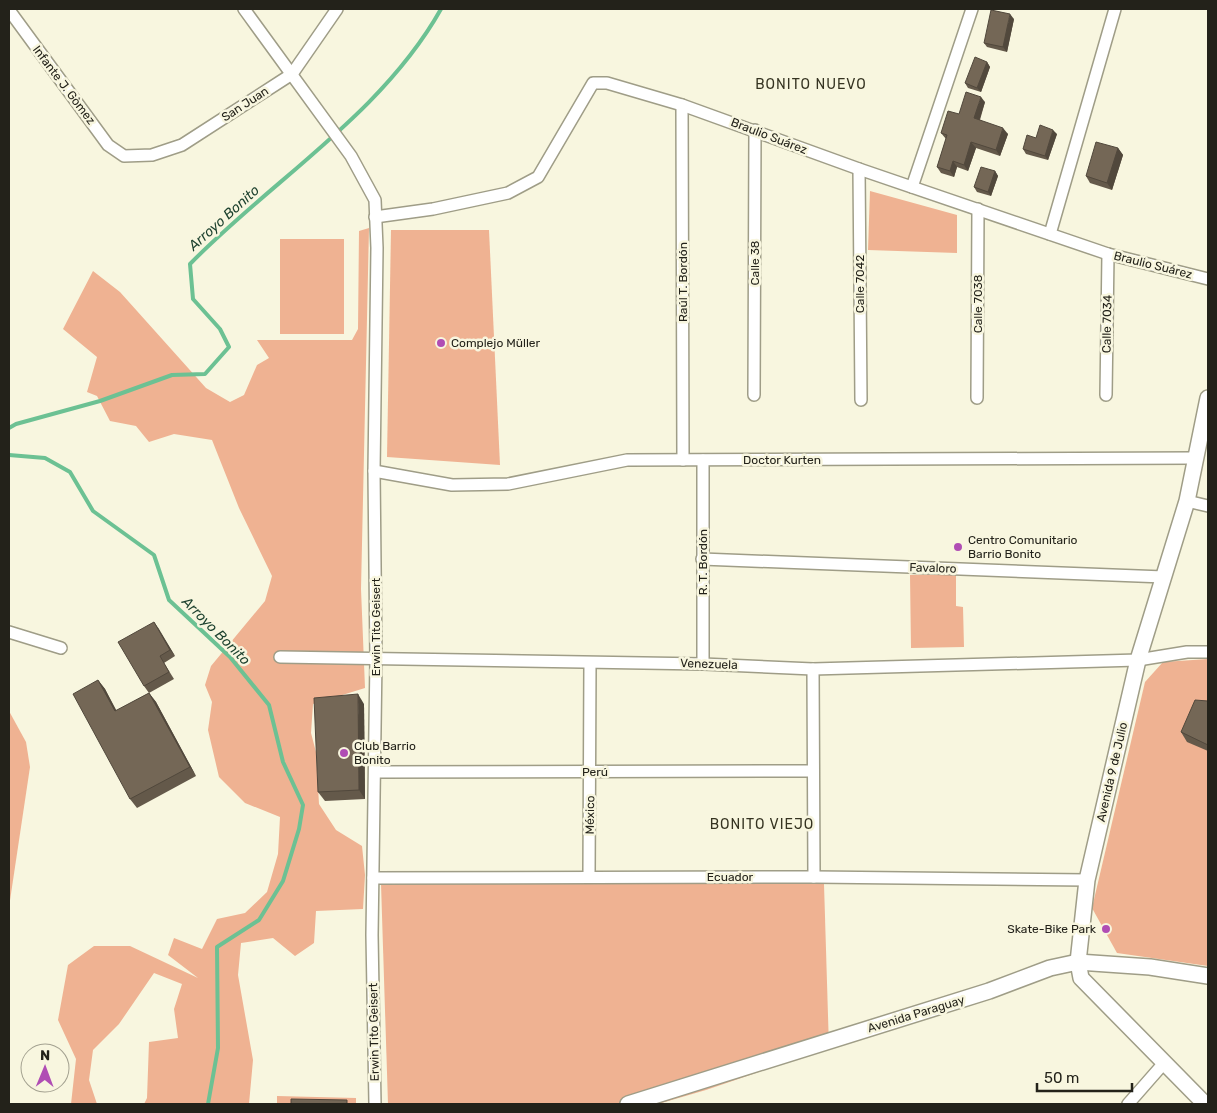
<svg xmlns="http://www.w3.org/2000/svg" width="1217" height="1113" font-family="Rubik,sans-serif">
	<rect width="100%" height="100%" fill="#f8f6df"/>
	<g fill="#efb292">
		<path d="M870,191L957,215V253L868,250Z"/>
		<path d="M369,228L361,589L365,688L313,704L311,733L316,752L319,804L336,830L362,846L365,875L363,909L316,911L314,943L295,956L273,938L241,943L238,975L253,1060L249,1104H144L147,1098L149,1042L178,1038L174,1009L182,984L154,973L119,1024L93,1050L89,1080L97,1104H71L76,1059L58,1020L68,965L94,946H130L198,978L168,955L174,938L202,949L217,919L245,913L267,892L278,854L280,817L245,803L219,777L208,730L212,702L205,685L211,666L265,601L272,576L239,508L212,440L174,434L149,442L136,426L110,421L97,396L87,392L97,357L63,329L93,271L120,292L206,388L230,402L244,395L257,365L269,358L257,340H352L358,329L359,231Z"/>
		<path d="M391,230H489L500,465L387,457Z"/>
		<rect x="280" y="239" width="64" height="95"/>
		<path d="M956,574V606L963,607L964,647L911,648L910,575Z"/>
		<path d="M1208,659V966L1117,953L1092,908L1145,682L1163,662Z"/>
		<path d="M9,711L26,742L30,767L9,907Z"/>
		<path d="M381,884H824L829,1048L706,1090L658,1104H388Z"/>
		<path d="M277,1096L356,1098V1104H277Z"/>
	</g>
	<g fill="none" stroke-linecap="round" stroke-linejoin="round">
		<g stroke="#6cc193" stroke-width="4">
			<path d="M9,428L16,424L100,401L172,375L205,374L229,347L220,329L193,299L190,264C273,179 382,114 441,9"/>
			<path d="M9,455L45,458L70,472L93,511L154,555L169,600L230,657L269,705L283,762L303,805L299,829L283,881L259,920L217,947L218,1048L208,1104"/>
		</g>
		<g stroke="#9f9d87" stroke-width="14">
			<g id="minor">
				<path d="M244,9L351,156L375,200L377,248L374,471L376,659L372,935L375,1104"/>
				<path d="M9,10L108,145L124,156L152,155L182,145L292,74L337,9"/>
				<path d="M682,105L683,460"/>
				<path d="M859,169L861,400"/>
				<path d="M912,187L972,9"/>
				<path d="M375,217L433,209L508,193L538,177L593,83H607L682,105L859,169L1108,254L1208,279"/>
				<path d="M1050,234L1115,9"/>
				<path d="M754,395L755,130"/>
				<path d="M1106,395L1108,254"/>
				<path d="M977,398L978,209"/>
				<path d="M703,460V664"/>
				<path d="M374,471L452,485L508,484L627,460L1194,458"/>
				<path d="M1187,501L1208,506"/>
				<path d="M702,559L1164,577"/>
				<path d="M9,632L61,648"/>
				<path d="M280,657L703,664L813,669L1138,660L1187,652H1208"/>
				<path d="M813,669L814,877"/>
				<path d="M376,772L813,771"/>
				<path d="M589,877L590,663"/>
				<path d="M373,878L814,877L1087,880"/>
				<path d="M1128,1104L1164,1063"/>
			</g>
		</g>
		<g stroke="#9f9d87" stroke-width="18">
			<g id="secondary">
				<path d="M628,1104L989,991L1050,968L1078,962L1150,967L1208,976"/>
				<path d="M1205,1104L1081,978L1078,962L1087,880L1138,660L1187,501L1208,398"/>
			</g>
		</g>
		<use href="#minor" stroke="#fff" stroke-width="11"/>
		<use href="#secondary" stroke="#fff" stroke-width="15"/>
	</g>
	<g fill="#64594a">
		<path d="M1014,19L1007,52L987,47L984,43Z"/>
		<path d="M987,62L990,67L981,92L968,88L965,83Z"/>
		<path d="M985,102L980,120L1008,134L1000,156L976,148L968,171L957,167L954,177L941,173L937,167L946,139L941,133L959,114Z"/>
		<path d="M1057,134L1048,160L1026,154L1023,149L1036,138Z"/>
		<path d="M1118,148L1123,155L1112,190L1090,183L1086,176Z"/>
		<path d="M995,171L998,176L991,196L977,192L974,187Z"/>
		<path d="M154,622L175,656L164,663L174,679L149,693L156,702L196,776L137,808L130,799L98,680L105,689L116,711L149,693L144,686Z"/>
		<path d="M1208,701V751L1187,742L1181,732Z"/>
		<path d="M364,704L365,799L325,801L318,792Z"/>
	</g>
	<g fill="#51483c">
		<path d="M1010,14L1014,19L1007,52L1003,47Z"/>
		<path d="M987,62L990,67L981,92L977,88Z"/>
		<path d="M981,97L985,102L978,124L974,118Z"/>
		<path d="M1003,128L1008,134L1000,156L996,150Z"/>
		<path d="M1053,130L1057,134L1048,160L1045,156Z"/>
		<path d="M971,142L976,148L968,171L964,165Z"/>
		<path d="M1118,148L1123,155L1112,190L1107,183Z"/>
		<path d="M953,161L957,167L954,177L950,171Z"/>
		<path d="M995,171L998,176L991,196L988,192Z"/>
		<path d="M154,622L159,629L175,656L170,650Z"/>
		<path d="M98,680L105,689L122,721L115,711Z"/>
		<path d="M149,693L156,702L196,776L190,767Z"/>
		<path d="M358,694L364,704L365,799L359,790Z"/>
	</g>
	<g fill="#746756" stroke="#51483c">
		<path d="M991,10L1010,14L1003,47L984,43Z"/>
		<path d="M975,57L987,62L977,88L965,83Z"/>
		<path d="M966,92L981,97L974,118L1003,128L996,150L971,142L964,165L953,161L950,171L937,167L947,135L941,133L948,111L959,114Z"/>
		<path d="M1040,125L1053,130L1045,156L1023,149L1027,135L1036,138Z"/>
		<path d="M1096,142L1118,148L1107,183L1086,176Z"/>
		<path d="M981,167L995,171L988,192L974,187Z"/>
		<path d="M154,622L170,650L160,656L169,672L144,686L118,642Z"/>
		<path d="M98,680L115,711L149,693L190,767L130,799L73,694Z"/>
		<path d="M358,694L359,790L318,792L314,698Z"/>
		<path d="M1195,700L1208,701V745L1181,732Z"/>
		<path d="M291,1099L347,1100V1104H291Z"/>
	</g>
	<g fill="#b04db4" stroke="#f8f6df" stroke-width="2">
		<circle cx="441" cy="343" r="5"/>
		<circle cx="958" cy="547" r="5"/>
		<circle cx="344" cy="753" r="5"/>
		<circle cx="1106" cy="929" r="5"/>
	</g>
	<g text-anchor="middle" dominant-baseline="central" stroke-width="5" stroke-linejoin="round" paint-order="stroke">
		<g font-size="12" fill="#23221a" stroke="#f8f6df">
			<text transform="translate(64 85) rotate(53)">Infante J. Gòmez</text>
			<text transform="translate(245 104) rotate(-33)">San Juan</text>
			<text transform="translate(769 136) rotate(21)">Braulio Suárez</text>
			<text transform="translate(755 263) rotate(-90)">Calle 38</text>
			<text transform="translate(1153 265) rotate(14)">Braulio Suárez</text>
			<text transform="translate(683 282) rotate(-90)">Raúl T. Bordón</text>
			<text transform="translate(860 284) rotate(-90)">Calle 7042</text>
			<text transform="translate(978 304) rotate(-90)">Calle 7038</text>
			<text transform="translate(1107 324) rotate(-89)">Calle 7034</text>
			<text x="782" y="460">Doctor Kurten</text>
			<text transform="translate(703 562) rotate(-90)">R. T. Bordón</text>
			<text transform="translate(933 568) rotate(2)">Favaloro</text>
			<text transform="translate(376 627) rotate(-90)">Erwin Tito Geisert</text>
			<text transform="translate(709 664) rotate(2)">Venezuela</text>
			<text x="595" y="772">Perú</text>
			<text transform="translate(1112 772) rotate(-77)">Avenida 9 de Julio</text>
			<text transform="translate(590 815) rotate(-89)">México</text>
			<text x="730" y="877">Ecuador</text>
			<text transform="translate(916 1014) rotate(-17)">Avenida Paraguay</text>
			<text transform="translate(374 1032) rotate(-91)">Erwin Tito Geisert</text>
		</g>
		<g font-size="12" fill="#23221a" stroke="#f8f6df" text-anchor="start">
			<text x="451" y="343">Complejo Müller</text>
			<text x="968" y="540">Centro Comunitario<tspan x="968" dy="14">Barrio Bonito</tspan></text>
			<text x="354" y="746">Club Barrio<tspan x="354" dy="14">Bonito</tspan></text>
			<text x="1096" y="929" text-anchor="end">Skate-Bike Park</text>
		</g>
		<g font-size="14" letter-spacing="1" fill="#353321" stroke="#f8f6df">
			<text x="811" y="84">BONITO NUEVO</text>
			<text x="762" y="824">BONITO VIEJO</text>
		</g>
		<g font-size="14" font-style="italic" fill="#1a3f2c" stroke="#f8f6df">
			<text transform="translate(224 218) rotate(-42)">Arroyo Bonito</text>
			<text transform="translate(216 631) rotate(45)">Arroyo Bonito</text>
		</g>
	</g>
	<rect width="1217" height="1113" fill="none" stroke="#23221a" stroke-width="20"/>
	<g transform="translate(45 1068) rotate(1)"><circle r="24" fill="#f8f6df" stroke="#a3a190"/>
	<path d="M0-4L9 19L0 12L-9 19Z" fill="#b04db4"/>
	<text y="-8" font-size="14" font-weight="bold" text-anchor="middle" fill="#23221a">N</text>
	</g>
	<path d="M1037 1083v8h95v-8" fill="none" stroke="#23221a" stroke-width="2.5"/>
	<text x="1044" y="1083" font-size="15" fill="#23221a" stroke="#f8f6df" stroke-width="4" paint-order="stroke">50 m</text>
</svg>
